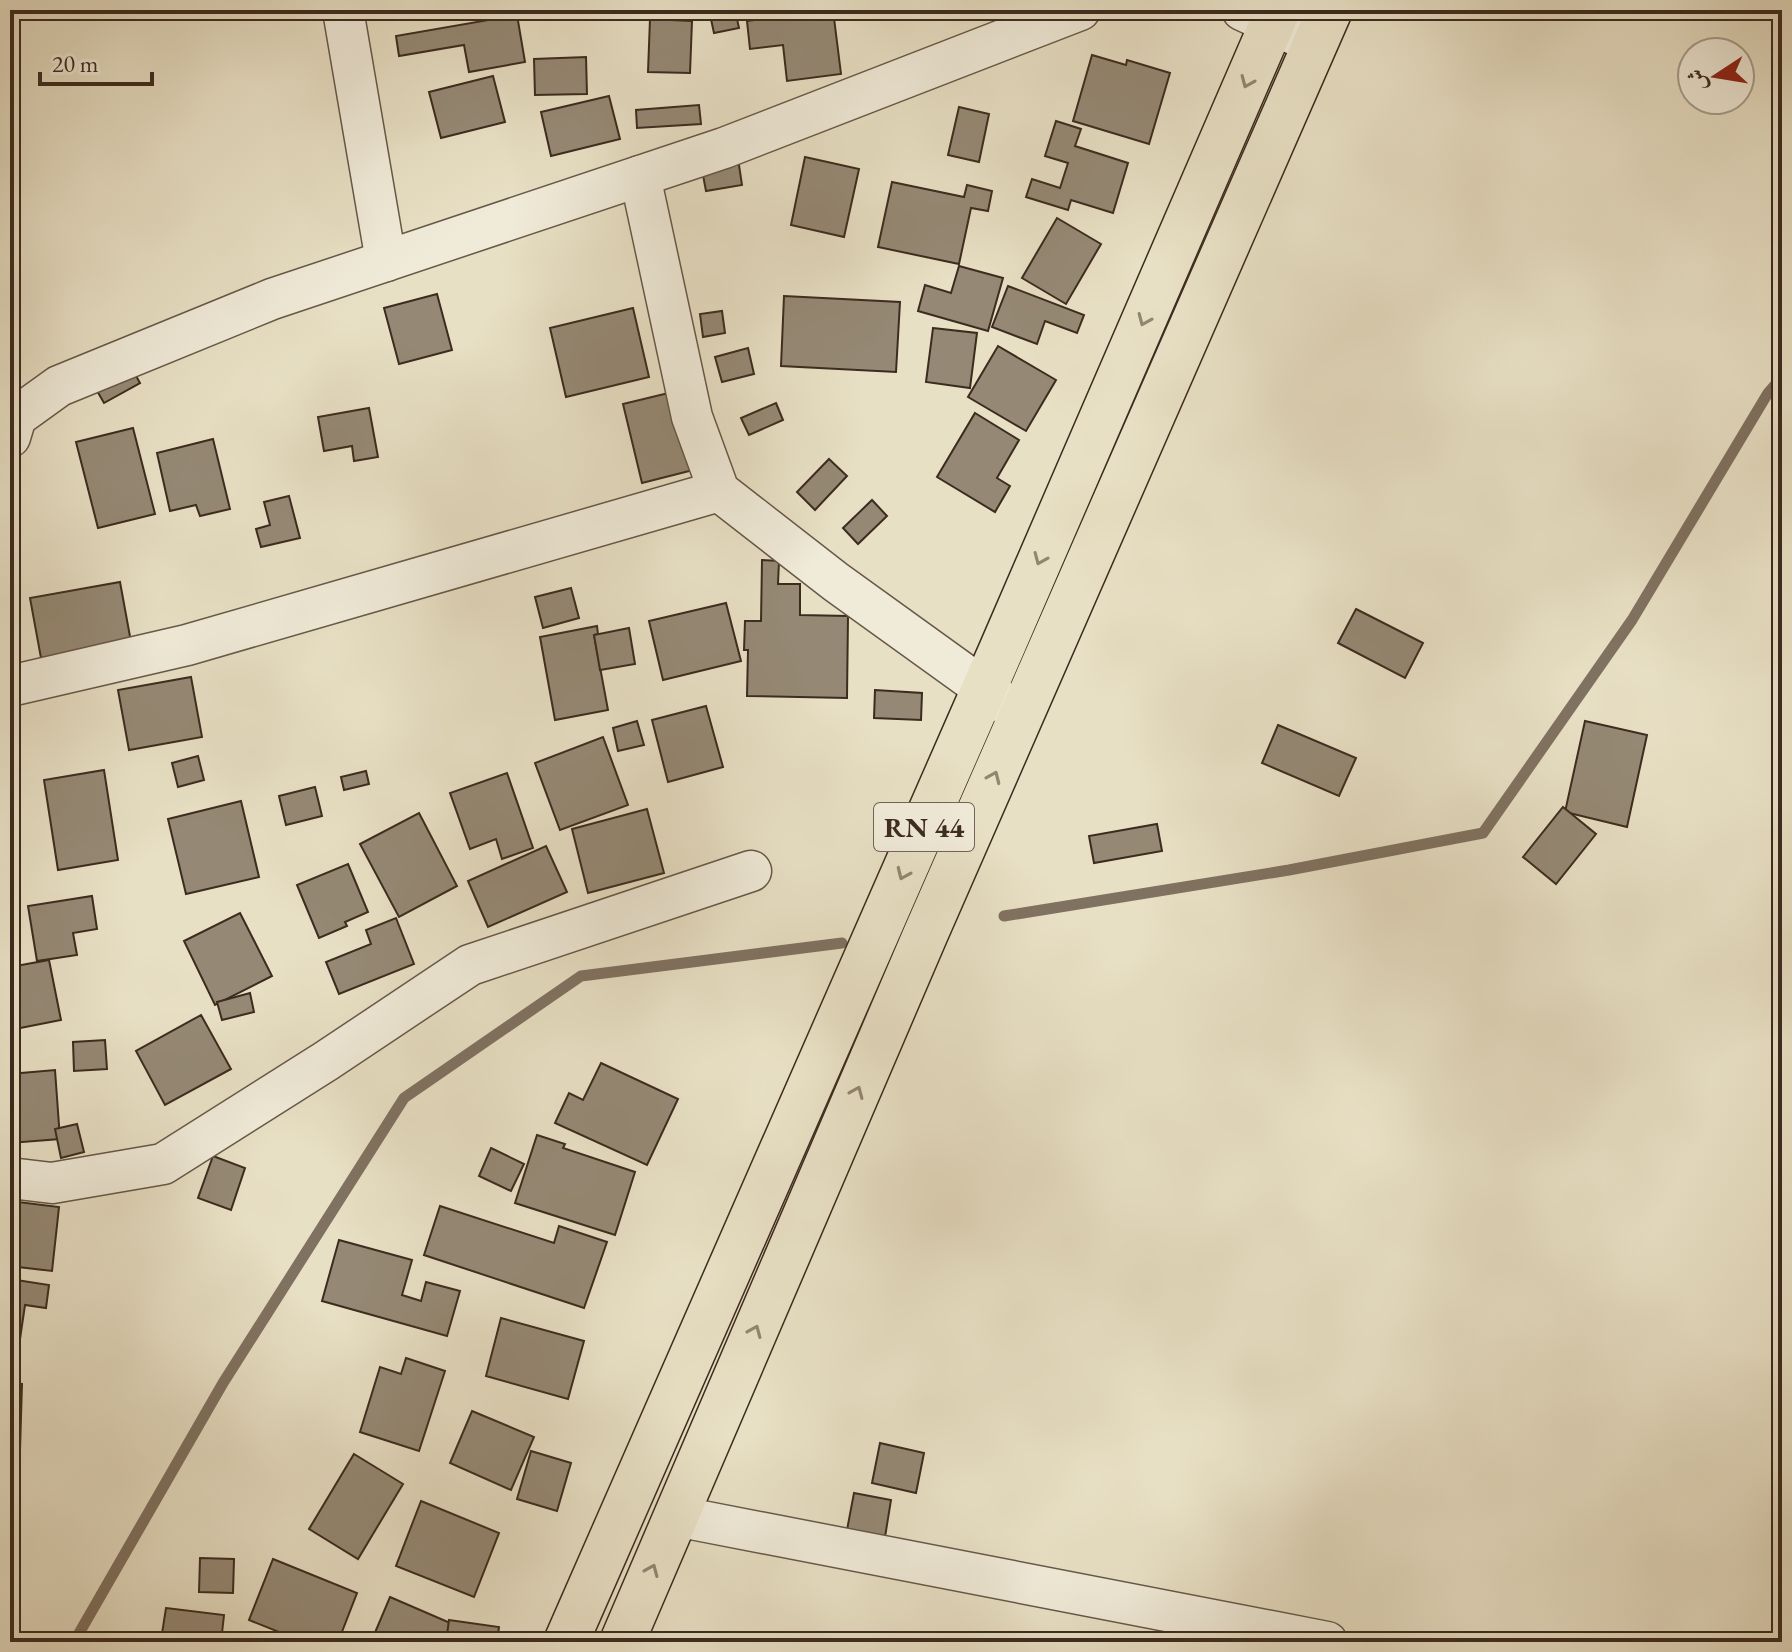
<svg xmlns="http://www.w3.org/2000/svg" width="1792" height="1652" font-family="'EB Garamond',Amiri,serif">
	<rect width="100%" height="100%" fill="#e8e0c5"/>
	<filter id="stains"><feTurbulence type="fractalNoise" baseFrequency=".0025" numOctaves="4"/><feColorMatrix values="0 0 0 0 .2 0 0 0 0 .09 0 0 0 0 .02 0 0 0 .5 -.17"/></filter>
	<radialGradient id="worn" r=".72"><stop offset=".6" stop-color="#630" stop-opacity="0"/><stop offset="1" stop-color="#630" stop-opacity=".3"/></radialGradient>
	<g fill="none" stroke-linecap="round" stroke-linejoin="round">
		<g stroke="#807261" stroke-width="11">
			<path d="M1004,916L1289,870L1483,833L1632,620L1768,393L1782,377"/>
			<path d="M74,1642L223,1383L404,1098L581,976L842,943"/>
		</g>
	</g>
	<g fill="#958975" stroke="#3c2b1f" stroke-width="2">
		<path d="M427,10H474L427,14Z"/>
		<path d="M709,10H735L739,28L714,33Z"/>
		<path d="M833,10L841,74L787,81L783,45L750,49L747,21Z"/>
		<path d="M517,15L525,62L469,72L464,45L399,56L396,36Z"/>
		<path d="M650,19L692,21L690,73L648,72Z"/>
		<path d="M1092,55L1126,65L1127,60L1170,73L1149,144L1073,121Z"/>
		<path d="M586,57L587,94L535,95L534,59Z"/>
		<path d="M493,76L505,122L441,138L429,92Z"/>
		<path d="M609,96L620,139L551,156L541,112Z"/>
		<path d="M699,105L701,124L637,128L636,110Z"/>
		<path d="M959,107L989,114L979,162L948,155Z"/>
		<path d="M1056,121L1081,129L1075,146L1128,163L1113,213L1071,200L1068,210L1026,197L1032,179L1060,188L1068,163L1045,156Z"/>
		<path d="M737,152L742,185L706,191L700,159Z"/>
		<path d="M805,157L859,169L844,237L791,225Z"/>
		<path d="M892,182L964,197L967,185L992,191L988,211L971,208L959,264L878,247Z"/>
		<path d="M1057,218L1101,244L1066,304L1022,278Z"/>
		<path d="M959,266L1003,278L988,331L918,311L925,285L951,293Z"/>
		<path d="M1008,286L1084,315L1077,333L1045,321L1037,344L992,327Z"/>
		<path d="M437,294L452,350L399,364L384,308Z"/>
		<path d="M784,296L900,302L896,372L781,366Z"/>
		<path d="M633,308L649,377L566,397L550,328Z"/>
		<path d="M722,311L725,333L703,337L700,314Z"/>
		<path d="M933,328L977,333L970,388L926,382Z"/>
		<path d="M998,346L1056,380L1026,431L968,397Z"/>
		<path d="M748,348L754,374L722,382L715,357Z"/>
		<path d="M128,361L140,383L104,403L92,382Z"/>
		<path d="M681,390L701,468L642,483L623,404Z"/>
		<path d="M776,403L783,420L749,435L741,418Z"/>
		<path d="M369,408L378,457L354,461L352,446L324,451L318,417Z"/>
		<path d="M975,413L1019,440L997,478L1010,486L995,512L937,477Z"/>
		<path d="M133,428L155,514L98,528L76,442Z"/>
		<path d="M213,439L230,509L200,516L196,505L170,511L157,453Z"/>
		<path d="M829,459L847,476L815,510L797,492Z"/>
		<path d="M289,496L300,538L261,547L256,529L270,525L264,502Z"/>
		<path d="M872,500L887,516L858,544L843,528Z"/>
		<path d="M762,560L779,561L778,584H800V615L848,616L847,698L747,696L748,650H744L745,621H761Z"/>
		<path d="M120,582L131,642L41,658L30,598Z"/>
		<path d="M571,588L579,618L543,628L535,597Z"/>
		<path d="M726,603L741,661L663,680L649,621Z"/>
		<path d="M1356,609L1423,643L1405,678L1338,643Z"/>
		<path d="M597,626L598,634L594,635L608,710L555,720L540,637Z"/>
		<path d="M629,628L635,664L600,670L594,635Z"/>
		<path d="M191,677L202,737L129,750L118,690Z"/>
		<path d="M875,690L922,693L921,720L874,718Z"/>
		<path d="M706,706L723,767L668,782L652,720Z"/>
		<path d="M637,721L644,745L618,751L613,728Z"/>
		<path d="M1585,721L1647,735L1627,827L1565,812Z"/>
		<path d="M1278,725L1356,758L1339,796L1262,763Z"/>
		<path d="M603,737L628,805L560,830L535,763Z"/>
		<path d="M198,756L204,780L178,787L172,763Z"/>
		<path d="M104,770L118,860L58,870L44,780Z"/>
		<path d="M366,771L369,784L344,790L341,777Z"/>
		<path d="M507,773L533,848L502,859L496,839L470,849L450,793Z"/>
		<path d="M315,787L322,816L286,825L279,796Z"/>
		<path d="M241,801L259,877L186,894L168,819Z"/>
		<path d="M1563,807L1596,834L1556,884L1523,857Z"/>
		<path d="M647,809L664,873L588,893L572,829Z"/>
		<path d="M419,813L457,886L399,917L360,844Z"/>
		<path d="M1157,824L1162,851L1094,863L1089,836Z"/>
		<path d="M546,846L567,892L488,927L468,881Z"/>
		<path d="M348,864L368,912L345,922L347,926L319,938L297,885Z"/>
		<path d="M92,896L97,929L73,933L77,955L37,961L28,906Z"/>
		<path d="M240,913L272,976L215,1005L184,941Z"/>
		<path d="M396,918L414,964L339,994L326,962L371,944L366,930Z"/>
		<path d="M49,960L61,1020L10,1030V967Z"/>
		<path d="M250,993L254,1012L222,1020L217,1002Z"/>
		<path d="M201,1015L231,1069L165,1105L136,1051Z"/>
		<path d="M105,1040L107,1069L74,1071L73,1042Z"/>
		<path d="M601,1063L678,1099L647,1165L555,1123L569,1093L583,1100Z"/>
		<path d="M55,1070L60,1139L10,1143V1074Z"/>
		<path d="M77,1124L84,1152L61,1158L55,1129Z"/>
		<path d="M537,1135L565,1144L563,1148L635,1172L615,1235L515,1203Z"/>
		<path d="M491,1148L524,1164L511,1191L479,1176Z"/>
		<path d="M213,1156L245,1168L231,1210L198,1198Z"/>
		<path d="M10,1201L59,1207L52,1271L10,1266Z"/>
		<path d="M440,1206L554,1243L559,1226L607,1242L584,1308L424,1255Z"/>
		<path d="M339,1240L412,1260L402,1295L421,1301L426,1282L460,1291L447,1336L322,1301Z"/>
		<path d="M10,1279L49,1285L46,1308L25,1305L19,1346L10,1345Z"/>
		<path d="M501,1318L584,1341L568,1399L486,1376Z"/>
		<path d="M406,1358L445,1371L419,1451L360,1432L380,1367L401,1374Z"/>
		<path d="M10,1383L22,1384L20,1450H10Z"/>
		<path d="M472,1411L534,1437L511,1490L450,1463Z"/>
		<path d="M880,1443L924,1453L916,1493L872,1483Z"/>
		<path d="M531,1451L571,1463L557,1511L517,1499Z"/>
		<path d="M354,1454L403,1484L358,1559L309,1529Z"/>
		<path d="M854,1493L891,1500L885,1537L847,1530Z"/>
		<path d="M421,1501L499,1533L474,1597L396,1566Z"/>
		<path d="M200,1558L234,1559L233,1593L199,1592Z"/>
		<path d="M273,1559L357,1593L338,1642H304L249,1620Z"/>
		<path d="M390,1597L455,1625L448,1642H371Z"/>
		<path d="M166,1608L224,1615L221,1642L161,1640Z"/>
		<path d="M449,1620L499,1627L497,1642H446Z"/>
	</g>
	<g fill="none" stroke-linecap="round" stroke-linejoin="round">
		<g stroke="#675848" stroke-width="43">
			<g id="minor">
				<path d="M343,10L386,261"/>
				<path d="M1242,10L1315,44"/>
				<path d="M640,176L692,417L719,491L836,582L1011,708"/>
				<path d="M10,437L16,417L59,386L272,299L724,148L1080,10"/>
				<path d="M10,686L187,645L719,491"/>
				<path d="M10,1178L52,1183L163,1164L326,1061L470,965L751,871"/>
				<path d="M676,1516L1327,1642"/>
			</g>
		</g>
		<g stroke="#3c2b1f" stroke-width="47">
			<g id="highway">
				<path d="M566,1642L1002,648L1278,10"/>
				<path d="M622,1642L926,933L1330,10"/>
			</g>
		</g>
		<use href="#minor" stroke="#f0ebd9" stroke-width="40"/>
		<use href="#highway" stroke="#e8e0c5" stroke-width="44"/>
	</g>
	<defs><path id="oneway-chevron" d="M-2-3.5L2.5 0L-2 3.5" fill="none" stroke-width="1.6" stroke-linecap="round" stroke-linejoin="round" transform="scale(2)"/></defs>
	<g stroke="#928672">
		<use href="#oneway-chevron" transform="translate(1247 82) rotate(113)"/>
		<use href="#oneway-chevron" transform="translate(1144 320) rotate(113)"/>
		<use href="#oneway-chevron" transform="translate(1040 559) rotate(113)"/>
		<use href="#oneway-chevron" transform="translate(994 777) rotate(-66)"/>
		<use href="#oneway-chevron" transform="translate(903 874) rotate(114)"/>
		<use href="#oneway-chevron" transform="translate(857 1092) rotate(-67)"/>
		<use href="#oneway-chevron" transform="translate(755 1331) rotate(-67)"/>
		<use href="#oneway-chevron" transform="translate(652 1570) rotate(-67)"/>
	</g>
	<g text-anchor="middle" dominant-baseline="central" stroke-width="8" stroke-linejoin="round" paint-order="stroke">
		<rect fill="#f0ebd9" stroke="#726557" stroke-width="2" x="874" y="803" width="100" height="48" rx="6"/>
		<g font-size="28" font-weight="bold" fill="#3c2b1f">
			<text x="924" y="827">RN 44</text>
		</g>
	</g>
	<rect width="1792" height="1652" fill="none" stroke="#e8e0c5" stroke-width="40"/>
	<rect x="12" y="12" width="1768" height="1628" fill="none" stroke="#3c2b1f" stroke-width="4"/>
	<rect x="20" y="20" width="1752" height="1612" fill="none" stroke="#3c2b1f" stroke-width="2"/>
	<g transform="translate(1716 76) rotate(258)"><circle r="38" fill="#f0ebd9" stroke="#a89e8f" stroke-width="2"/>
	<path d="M0-6L14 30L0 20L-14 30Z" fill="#8f2418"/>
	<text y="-12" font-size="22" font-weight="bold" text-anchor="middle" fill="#3c2b1f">ش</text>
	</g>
	<path d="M40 72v12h112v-12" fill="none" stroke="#3c2b1f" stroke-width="4"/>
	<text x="52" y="72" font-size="24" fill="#3c2b1f" stroke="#f0ebd9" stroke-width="6" paint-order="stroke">20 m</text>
	<rect width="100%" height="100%" filter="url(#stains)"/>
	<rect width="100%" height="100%" fill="url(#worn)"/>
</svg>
